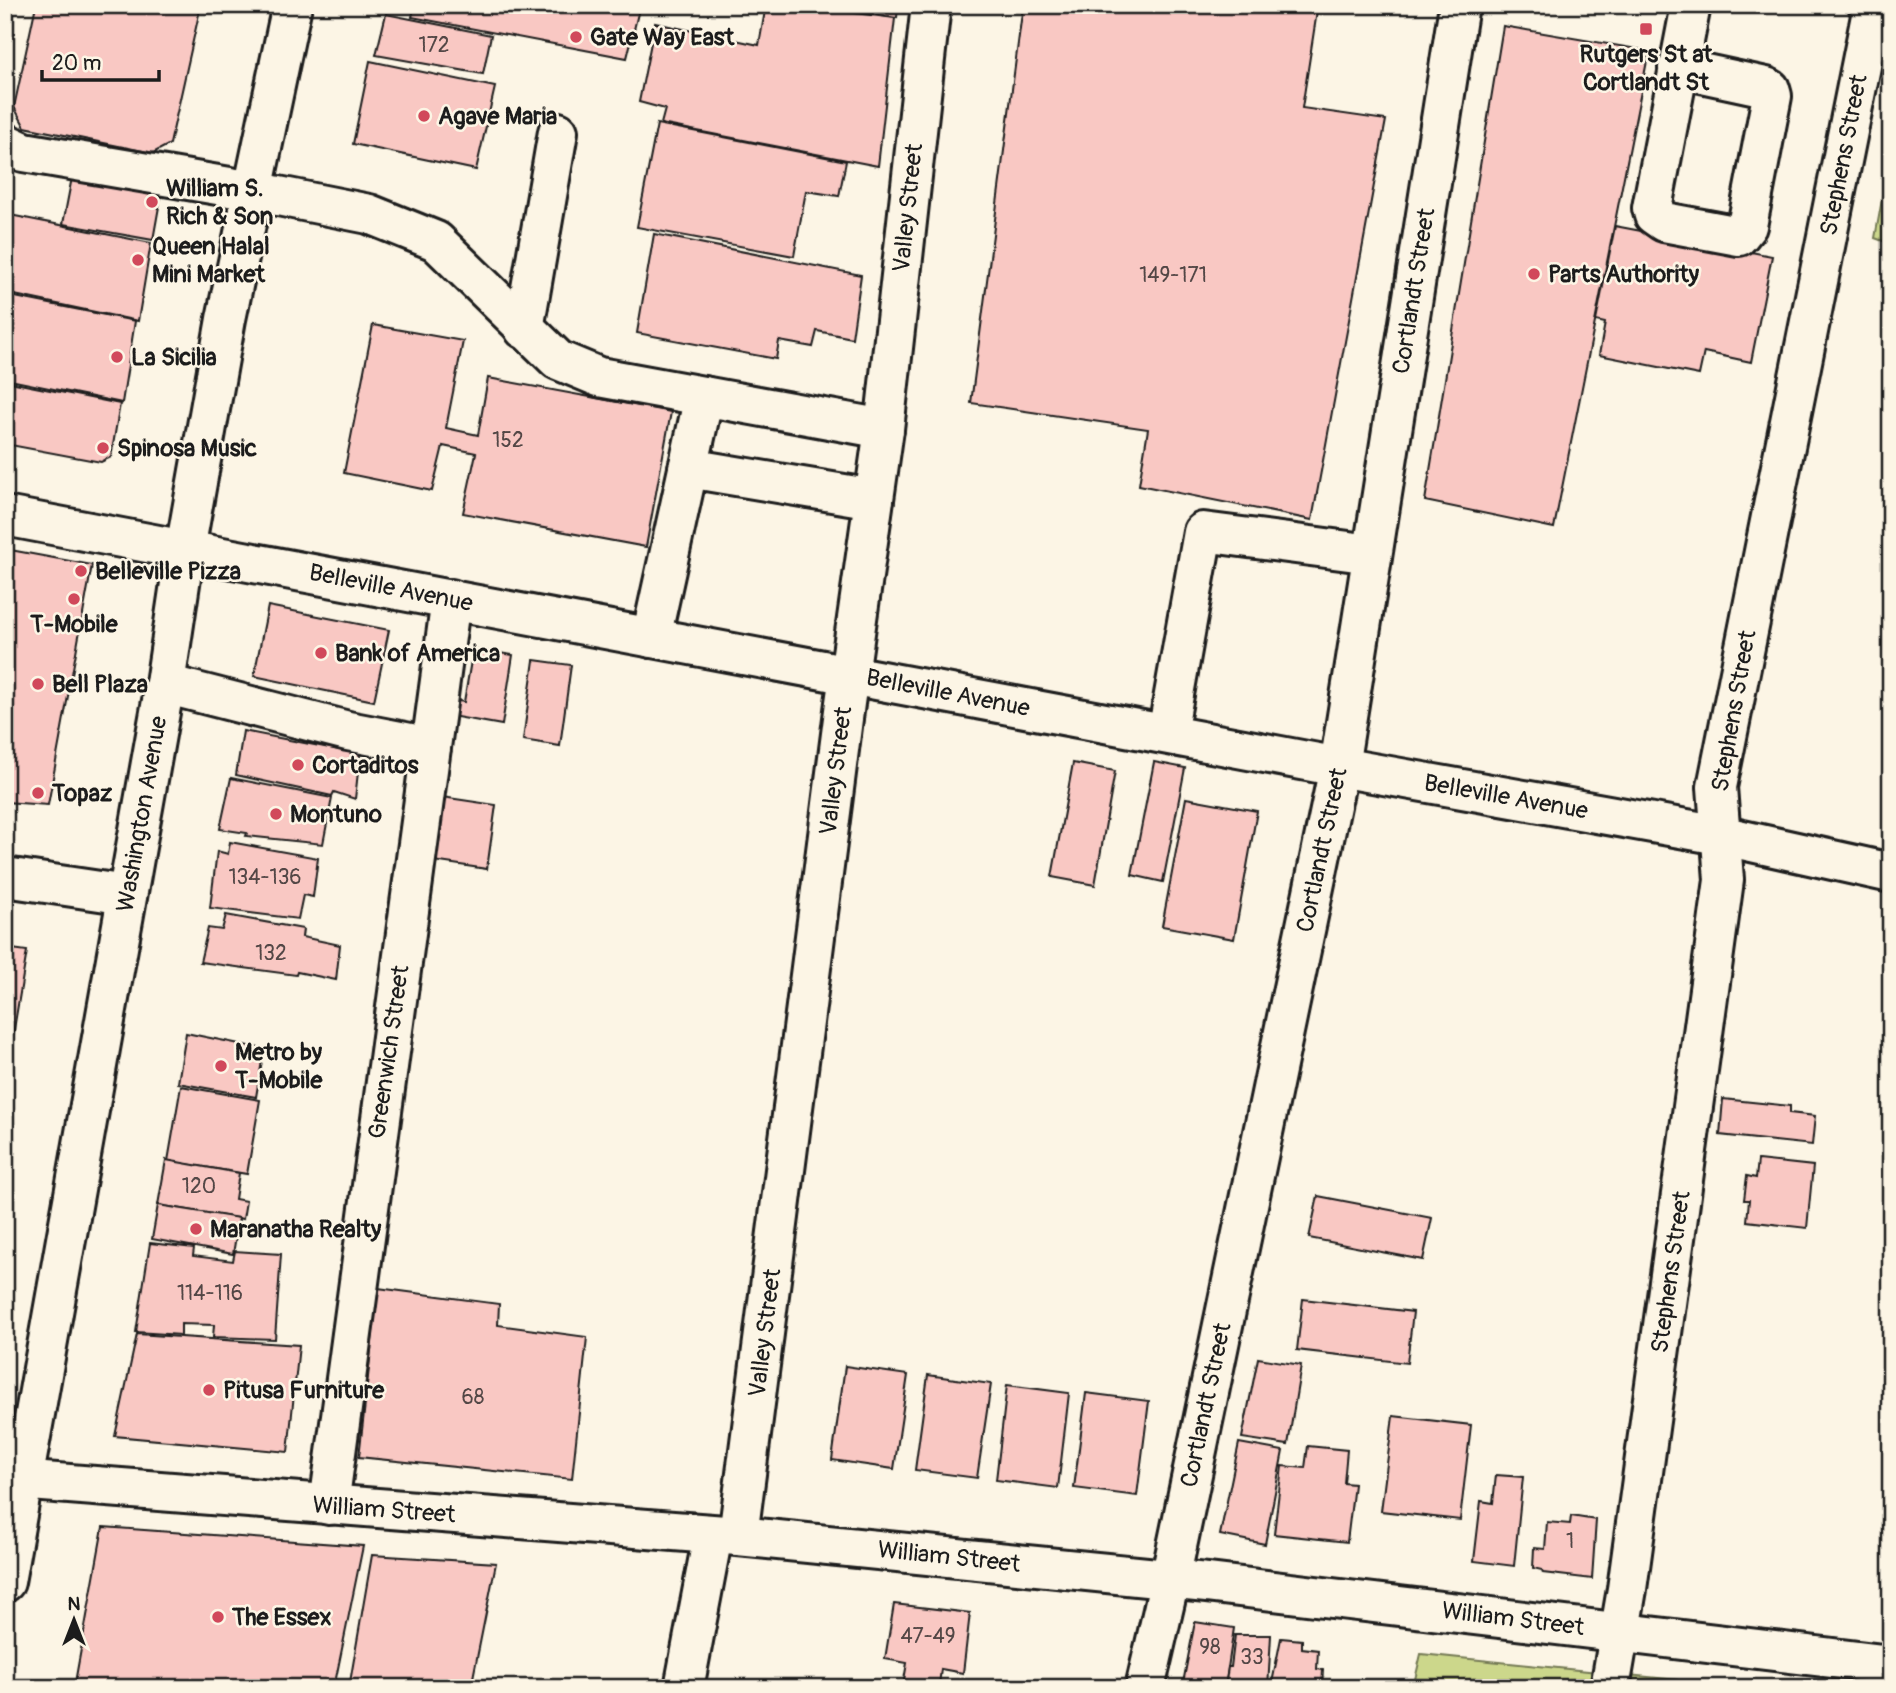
<svg xmlns="http://www.w3.org/2000/svg" width="1896" height="1693" font-family="Pangolin,sans-serif">
	<rect width="100%" height="100%" fill="#fcf5e5"/>
	<filter id="ink" filterUnits="userSpaceOnUse"><feTurbulence type="fractalNoise" baseFrequency=".0143" numOctaves="2"/><feDisplacementMap in="SourceGraphic" scale="14" xChannelSelector="R" yChannelSelector="G"/><feConvolveMatrix kernelMatrix="1 2 1 2 8 2 1 2 1" color-interpolation-filters="sRGB"/></filter>
	<g filter="url(#ink)">
		<g fill="#ccd78b" stroke="#747a54" stroke-width="2">
			<path d="M1891,150V244L1875,238Z"/>
			<path d="M1421,1654L1677,1680L1676,1688H1413Z"/>
		</g>
		<g fill="#f9c8c3" stroke="#1c1c1c" stroke-width="2">
			<path d="M36,5H201L170,144L153,153L25,127L14,107Z"/>
			<path d="M415,5H640L627,58L412,17Z"/>
			<path d="M766,5H789L895,18L878,166L661,124L665,109L639,102L655,23L759,45Z"/>
			<path d="M811,5H898L897,18Z"/>
			<path d="M1023,5H1318L1302,108L1386,120L1312,520L1139,485L1148,429L971,403Z"/>
			<path d="M386,14L491,35L483,74L376,55Z"/>
			<path d="M1503,26L1649,51L1554,528L1425,501Z"/>
			<path d="M370,61L495,87L476,170L353,144Z"/>
			<path d="M657,124L846,161L839,196L806,191L794,256L637,227Z"/>
			<path d="M73,172L162,190L153,240L63,224Z"/>
			<path d="M5,214L151,243L138,321L5,293Z"/>
			<path d="M1615,226L1772,256L1751,362L1704,352L1699,375L1599,355L1605,323L1596,321Z"/>
			<path d="M654,234L861,275L852,338L817,331L813,347L779,341L776,359L637,333Z"/>
			<path d="M5,295L135,321L122,403L5,379Z"/>
			<path d="M373,325L463,341L446,428L478,435L488,378L671,412L646,547L463,513L476,453L443,446L432,491L344,473Z"/>
			<path d="M5,381L120,404L111,457L101,462L5,444Z"/>
			<path d="M5,549L92,565L48,805L5,802Z"/>
			<path d="M268,606L389,630L374,701L254,676Z"/>
			<path d="M473,649L513,655L502,725L451,716L454,700L464,702Z"/>
			<path d="M534,660L571,665L560,746L523,740Z"/>
			<path d="M243,731L360,754L355,799L334,792L332,796L236,775Z"/>
			<path d="M1154,762L1185,768L1163,882L1132,875Z"/>
			<path d="M1073,763L1115,771L1095,885L1052,877Z"/>
			<path d="M231,778L332,798L323,844L246,836L247,833L220,829Z"/>
			<path d="M442,797L496,805L487,869L433,861Z"/>
			<path d="M1186,798L1257,811L1234,939L1162,926Z"/>
			<path d="M230,842L318,858L313,897L303,895L298,919L210,908L217,851L228,854Z"/>
			<path d="M226,915L303,929L302,937L340,945L336,980L297,972L296,975L200,962L208,928L222,930Z"/>
			<path d="M5,948L27,951L9,1059H5Z"/>
			<path d="M186,1033L264,1049L256,1097L178,1083Z"/>
			<path d="M181,1086L260,1100L247,1174L168,1161Z"/>
			<path d="M1723,1099L1790,1106V1113L1815,1116L1812,1145L1720,1135Z"/>
			<path d="M166,1160L239,1173L235,1199L246,1201L243,1219L158,1205Z"/>
			<path d="M1758,1160L1813,1166L1807,1228L1747,1221L1749,1200H1744L1747,1176L1756,1178Z"/>
			<path d="M1318,1196L1432,1218L1423,1260L1309,1238Z"/>
			<path d="M158,1205L239,1218L233,1254L152,1239Z"/>
			<path d="M150,1243L194,1248L193,1256L233,1261L235,1251L281,1254L275,1339L213,1337L214,1325L181,1324V1335L136,1332Z"/>
			<path d="M378,1288L499,1304L498,1325L587,1337L572,1479L359,1457Z"/>
			<path d="M1303,1299L1413,1312L1407,1363L1297,1350Z"/>
			<path d="M137,1334L299,1345L288,1452L115,1436Z"/>
			<path d="M1258,1358L1301,1365L1288,1445L1242,1438Z"/>
			<path d="M845,1366L908,1375L894,1469L832,1460Z"/>
			<path d="M928,1375L991,1384L977,1478L915,1470Z"/>
			<path d="M1007,1385L1069,1393L1058,1488L996,1480Z"/>
			<path d="M1086,1393L1149,1401L1137,1496L1074,1488Z"/>
			<path d="M1393,1416L1471,1425L1460,1520L1381,1511Z"/>
			<path d="M1239,1443L1283,1451L1265,1544L1220,1535Z"/>
			<path d="M1308,1446L1347,1450L1344,1483L1354,1484L1347,1542L1274,1534L1282,1466L1305,1468Z"/>
			<path d="M1496,1475L1523,1477L1514,1566L1474,1561L1481,1501L1493,1503Z"/>
			<path d="M1571,1516L1596,1520L1592,1579L1543,1573L1542,1570L1533,1568L1534,1548L1545,1549L1547,1522L1570,1524Z"/>
			<path d="M103,1527L363,1546L334,1688H74Z"/>
			<path d="M372,1555L496,1563L471,1688H349Z"/>
			<path d="M894,1604L970,1613L963,1673L941,1669L939,1685L904,1680L907,1663L885,1659Z"/>
			<path d="M1195,1622L1234,1628L1225,1688H1182Z"/>
			<path d="M1235,1635H1271L1268,1688H1225L1228,1667H1231Z"/>
			<path d="M1281,1638L1302,1640V1648L1318,1650L1317,1669L1323,1670L1322,1688H1271Z"/>
		</g>
		<g fill="none" stroke-linecap="round" stroke-linejoin="round">
			<g stroke="#1c1c1c" stroke-width="44">
				<g id="minor">
					<path d="M1678,68L1766,87L1770,89L1772,96L1747,226L1739,236L1664,222L1654,215L1652,208L1691,5"/>
					<path d="M5,143L24,152L253,191L369,214L436,241L558,360L599,377L884,429"/>
					<path d="M524,329L558,132"/>
					<path d="M688,468L874,499"/>
					<path d="M185,550L1339,767L1720,835L1891,873"/>
					<path d="M651,638L704,396"/>
					<path d="M165,684L348,731L431,747"/>
					<path d="M1167,734L1203,532L1372,554"/>
					<path d="M5,877L127,895"/>
					<path d="M5,1479L738,1536L1207,1583L1891,1665"/>
					<path d="M329,1505L451,599"/>
					<path d="M738,1536L845,703L884,429L931,5"/>
					<path d="M684,1688L713,1535"/>
					<path d="M1145,1688L1170,1580L1339,767L1459,5"/>
					<path d="M1610,1688L1627,1589L1724,880L1717,787L1873,6"/>
				</g>
			</g>
			<g stroke="#1c1c1c" stroke-width="44">
				<g id="major">
					<path d="M1868,5L1891,9"/>
					<path d="M5,516L185,550"/>
					<path d="M5,1582L165,684L185,550L226,319L292,5"/>
				</g>
			</g>
			<use href="#minor" stroke="#fcf5e5" stroke-width="38"/>
			<use href="#major" stroke="#fcf5e5" stroke-width="38"/>
		</g>
	</g>
	<g fill="#d1495b" stroke="#fcf5e5" stroke-width="2.5">
		<rect x="1639" y="22" width="14" height="14" rx="3.5"/>
		<circle cx="576" cy="37" r="7"/>
		<circle cx="424" cy="116" r="7"/>
		<circle cx="152" cy="202" r="7"/>
		<circle cx="138" cy="260" r="7"/>
		<circle cx="1534" cy="274" r="7"/>
		<circle cx="117" cy="357" r="7"/>
		<circle cx="103" cy="448" r="7"/>
		<circle cx="81" cy="571" r="7"/>
		<circle cx="74" cy="599" r="7"/>
		<circle cx="321" cy="653" r="7"/>
		<circle cx="38" cy="684" r="7"/>
		<circle cx="298" cy="765" r="7"/>
		<circle cx="38" cy="793" r="7"/>
		<circle cx="276" cy="814" r="7"/>
		<circle cx="221" cy="1066" r="7"/>
		<circle cx="196" cy="1229" r="7"/>
		<circle cx="209" cy="1390" r="7"/>
		<circle cx="218" cy="1617" r="7"/>
	</g>
	<g text-anchor="middle" dominant-baseline="central" stroke-width="5" stroke-linejoin="round" paint-order="stroke">
		<g font-size="21" fill="#534746">
			<text x="434" y="45">172</text>
			<text x="1173" y="275">149-171</text>
			<text x="508" y="440">152</text>
			<text x="265" y="877">134-136</text>
			<text x="271" y="953">132</text>
			<text x="199" y="1186">120</text>
			<text x="210" y="1293">114-116</text>
			<text x="473" y="1397">68</text>
			<text x="1570" y="1541">1</text>
			<text x="928" y="1636">47-49</text>
			<text x="1210" y="1647">98</text>
			<text x="1252" y="1657">33</text>
		</g>
		<g font-size="24" font-weight="bold" fill="#1c1c1c" stroke="#fcf5e5" text-anchor="start">
			<text x="590" y="37">Gate Way East</text>
			<text x="1646" y="54" text-anchor="middle">Rutgers St at<tspan x="1646" dy="28">Cortlandt St</tspan></text>
			<text x="438" y="116">Agave Maria</text>
			<text x="166" y="188">William S.<tspan x="166" dy="28">Rich &amp; Son</tspan></text>
			<text x="152" y="246">Queen Halal<tspan x="152" dy="28">Mini Market</tspan></text>
			<text x="1548" y="274">Parts Authority</text>
			<text x="131" y="357">La Sicilia</text>
			<text x="117" y="448">Spinosa Music</text>
			<text x="95" y="571">Belleville Pizza</text>
			<text x="74" y="624" text-anchor="middle">T-Mobile</text>
			<text x="335" y="653">Bank of America</text>
			<text x="52" y="684">Bell Plaza</text>
			<text x="312" y="765">Cortaditos</text>
			<text x="52" y="793">Topaz</text>
			<text x="290" y="814">Montuno</text>
			<text x="235" y="1052">Metro by<tspan x="235" dy="28">T-Mobile</tspan></text>
			<text x="210" y="1229">Maranatha Realty</text>
			<text x="223" y="1390">Pitusa Furniture</text>
			<text x="232" y="1617">The Essex</text>
		</g>
		<g font-size="24" fill="#1c1c1c" stroke="#fcf5e5">
			<text transform="translate(1844 155) rotate(-79)">Stephens Street</text>
			<text transform="translate(908 208) rotate(-84)">Valley Street</text>
			<text transform="translate(1414 291) rotate(-81)">Cortlandt Street</text>
			<text transform="translate(391 588) rotate(11)">Belleville Avenue</text>
			<text transform="translate(948 693) rotate(11)">Belleville Avenue</text>
			<text transform="translate(1734 711) rotate(-80)">Stephens Street</text>
			<text transform="translate(836 771) rotate(-83)">Valley Street</text>
			<text transform="translate(1506 797) rotate(10)">Belleville Avenue</text>
			<text transform="translate(142 814) rotate(-80)">Washington Avenue</text>
			<text transform="translate(1322 850) rotate(-78)">Cortlandt Street</text>
			<text transform="translate(389 1052) rotate(-82)">Greenwich Street</text>
			<text transform="translate(1671 1272) rotate(-82)">Stephens Street</text>
			<text transform="translate(765 1333) rotate(-83)">Valley Street</text>
			<text transform="translate(1206 1405) rotate(-78)">Cortlandt Street</text>
			<text transform="translate(384 1510) rotate(4)">William Street</text>
			<text transform="translate(949 1557) rotate(6)">William Street</text>
			<text transform="translate(1513 1619) rotate(7)">William Street</text>
		</g>
	</g>
	<rect width="1896" height="1693" fill="none" stroke="#fcf5e5" stroke-width="28"/>
	<rect x="14" y="14" width="1868" height="1665" fill="none" stroke="#1c1c1c" stroke-width="2.5" filter="url(#ink)"/>
	<g transform="translate(74 1620)" stroke="#fcf5e5" stroke-width="5" paint-order="stroke">
	<path d="M0-5L12 26L0 18L-12 26Z" fill="#1c1c1c"/>
	<text y="-10" font-size="19" font-weight="bold" text-anchor="middle" fill="#1c1c1c">N</text>
	</g>
	<path d="M42 70v10h117v-10" fill="none" stroke="#1c1c1c" stroke-width="3.5"/>
	<text x="52" y="70" font-size="21" fill="#1c1c1c" stroke="#fcf5e5" stroke-width="5" paint-order="stroke">20 m</text>
</svg>
